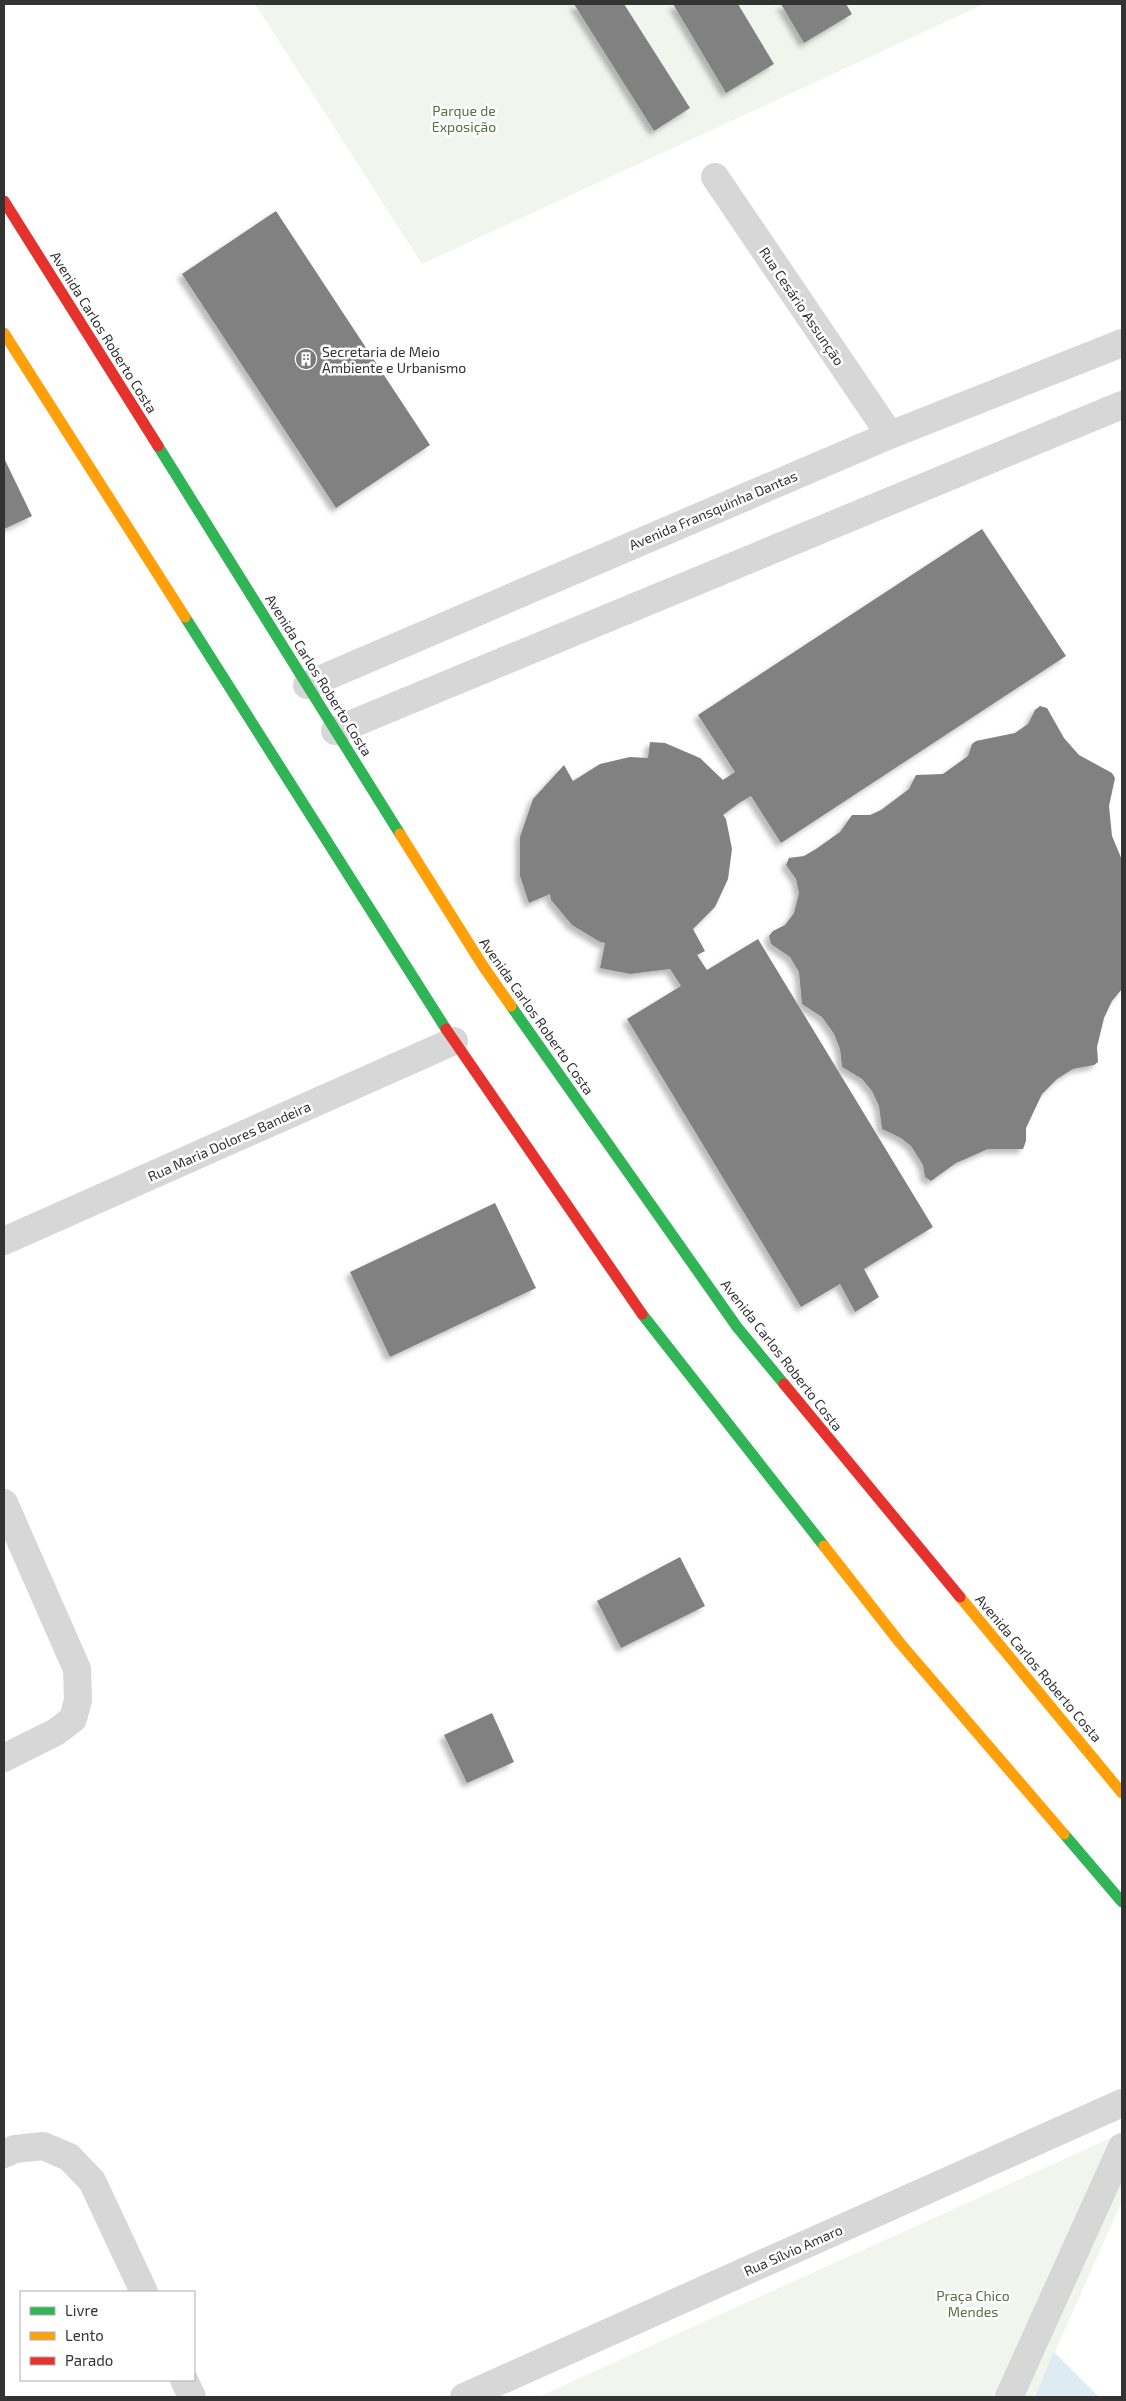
<svg xmlns="http://www.w3.org/2000/svg" width="1126" height="2401" font-family="'Exo 2',sans-serif">
	<defs>
		<filter id="shadow"><feDropShadow dx="-4.5" dy="4.5" stdDeviation="2.5" flood-color="#0004"/></filter>
	</defs>
	<rect width="100%" height="100%" fill="#fff"/>
	<g fill="#f1f5ed">
		<path d="M255,4H984L422,264Z"/>
		<path d="M1122,2133V2201L1035,2397H538Z"/>
	</g>
	<path fill="#ddebf3" d="M1054,2352L1099,2397H1035Z"/>
	<g fill="#818181" filter="url(#shadow)">
		<path d="M574,4H624L690,108L654,131Z"/>
		<path d="M673,4H738L774,64L726,93Z"/>
		<path d="M781,4H846L852,14L804,43Z"/>
		<path d="M276,211L430,445L336,508L182,274Z"/>
		<path d="M4,458L32,516L4,529Z"/>
		<path d="M982,529L1066,656L781,843L751,796L739,803L723,815L726,819L732,849L728,879L715,907L693,929L705,951L697,955L707,970L758,939L933,1227L864,1269L879,1297L855,1312L840,1284L801,1307L627,1019L681,986L670,969L630,974L600,968L605,943L600,942L572,925L551,900L550,894L529,903L520,876V837L533,799L564,765L573,781L600,764L630,757L648,758L650,742L665,743L700,758L723,780L735,772L698,715Z"/>
		<path d="M1040,706L1047,708L1064,738L1079,755L1112,773L1115,778L1109,806L1112,836L1122,860V989L1112,1001L1104,1018L1097,1047L1098,1062L1094,1065L1073,1069L1057,1079L1042,1094L1026,1128V1141L1023,1149H988L956,1163L931,1181L925,1177L923,1165L911,1146L901,1138L882,1129L879,1106L872,1091L862,1079L842,1067L840,1049L834,1034L822,1017L802,1004L799,972L790,957L771,944L769,936L773,931L785,925L794,913L799,893L796,879L786,865L789,858L804,856L816,849L840,832L852,815H870L881,810L909,789L916,775L943,774L968,756L972,744L976,741L1015,733L1028,724L1035,710Z"/>
		<path d="M495,1203L536,1288L390,1357L350,1272Z"/>
		<path d="M680,1557L705,1606L621,1648L597,1601Z"/>
		<path d="M492,1713L514,1762L467,1783L444,1735Z"/>
	</g>
	<g fill="none" stroke-linecap="round" stroke-linejoin="round">
		<g stroke="#d7d7d7" stroke-width="28">
			<path d="M715,177L890,435"/>
			<path d="M307,685L890,435L1122,343"/>
			<path d="M335,731L1122,405"/>
			<path d="M4,1241L454,1041"/>
			<path d="M4,1503L77,1669L78,1700L73,1719L56,1732L4,1758"/>
			<path d="M4,2154L15,2149L43,2146L69,2157L92,2181L144,2292"/>
			<path d="M184,2380L192,2397"/>
			<path d="M464,2397L1122,2103"/>
			<path d="M1009,2397L1122,2147"/>
		</g>
		<g stroke="#30b455" stroke-width="11">
			<path d="M158,446L400,834"/>
			<path d="M185,617L446,1029"/>
			<path d="M511,1006L737,1327L784,1384"/>
			<path d="M642,1314L824,1546"/>
			<path d="M1064,1834L1122,1902"/>
		</g>
		<g stroke="#ff9f0a" stroke-width="11">
			<path d="M4,333L185,617"/>
			<path d="M400,834L483,966L511,1006"/>
			<path d="M824,1546L900,1643L1064,1834"/>
			<path d="M960,1597L1122,1793"/>
		</g>
		<g stroke="#e5322d" stroke-width="11">
			<path d="M4,201L158,446"/>
			<path d="M446,1029L642,1314"/>
			<path d="M784,1384L960,1597"/>
		</g>
	</g>
	<defs>
		<g id="building-disc" transform="scale(1.125)"><circle r="9.5" fill="#7a7a7a" stroke="#fff"/><path d="M-4-6H4V6H1V3H-1V6H-4ZM-2.5-4.3h1.7v1.8h-1.7ZM.8-4.3h1.7v1.8H.8ZM-2.5-1h1.7V.8h-1.7ZM.8-1h1.7V.8H.8Z" fill="#fff"/></g>
	</defs>
	<g fill-rule="evenodd">
		<use href="#building-disc" x="306" y="359"/>
	</g>
	<g text-anchor="middle" dominant-baseline="central" stroke-width="5" stroke-linejoin="round" paint-order="stroke">
		<g font-size="14" fill="#56703f" stroke="#fff">
			<text x="464" y="110">Parque de<tspan x="464" dy="16">Exposição</tspan></text>
			<text x="973" y="2295">Praça Chico<tspan x="973" dy="16">Mendes</tspan></text>
		</g>
		<g font-size="14" fill="#333" stroke="#fff">
			<text transform="translate(802 306) rotate(56)">Rua Cesário Assunção</text>
			<text transform="translate(104 332) rotate(58)">Avenida Carlos Roberto Costa</text>
			<text transform="translate(713 510) rotate(-23)">Avenida Fransquinha Dantas</text>
			<text transform="translate(319 675) rotate(58)">Avenida Carlos Roberto Costa</text>
			<text transform="translate(537 1016) rotate(55)">Avenida Carlos Roberto Costa</text>
			<text transform="translate(229 1141) rotate(-24)">Rua Maria Dolores Bandeira</text>
			<text transform="translate(782 1355) rotate(52)">Avenida Carlos Roberto Costa</text>
			<text transform="translate(1039 1668) rotate(50)">Avenida Carlos Roberto Costa</text>
			<text transform="translate(793 2250) rotate(-24)">Rua Sílvio Amaro</text>
		</g>
		<g font-size="14" fill="#333" stroke="#fff" text-anchor="start">
			<text x="322" y="351">Secretaria de Meio<tspan x="322" dy="16">Ambiente e Urbanismo</tspan></text>
		</g>
	</g>
	<rect width="1126" height="2401" fill="none" stroke="#333333" stroke-width="10"/>
	<rect x="20" y="2291" width="175" height="90" fill="#ffffff" stroke="#adadad"/>
	<rect x="30" y="2307" width="25" height="8" fill="#30b455" stroke="#adadad"/>
	<text x="65" y="2316" font-size="15" fill="#333333">Livre</text>
	<rect x="30" y="2332" width="25" height="8" fill="#ff9f0a" stroke="#adadad"/>
	<text x="65" y="2341" font-size="15" fill="#333333">Lento</text>
	<rect x="30" y="2357" width="25" height="8" fill="#e5322d" stroke="#adadad"/>
	<text x="65" y="2366" font-size="15" fill="#333333">Parado</text>
</svg>
